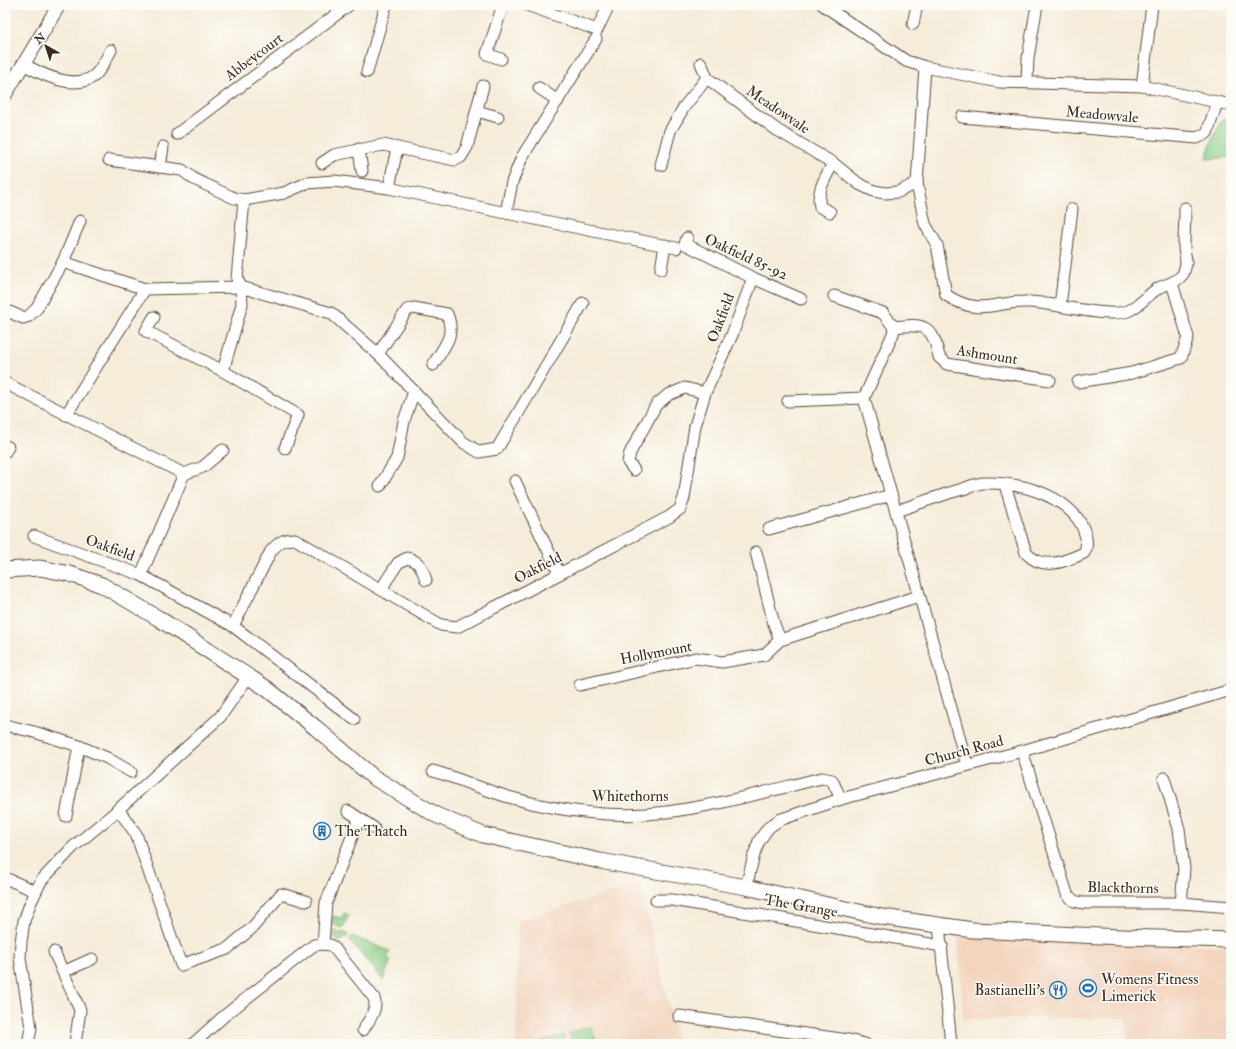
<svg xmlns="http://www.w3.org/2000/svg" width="1236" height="1049" font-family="'IM FELL Double Pica',serif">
	<rect width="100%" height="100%" fill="#fdfcf7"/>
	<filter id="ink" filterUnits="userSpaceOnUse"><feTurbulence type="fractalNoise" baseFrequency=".025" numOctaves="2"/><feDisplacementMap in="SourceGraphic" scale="8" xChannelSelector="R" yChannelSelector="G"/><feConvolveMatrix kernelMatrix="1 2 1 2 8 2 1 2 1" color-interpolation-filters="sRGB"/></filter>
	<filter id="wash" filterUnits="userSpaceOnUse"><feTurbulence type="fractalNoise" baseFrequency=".012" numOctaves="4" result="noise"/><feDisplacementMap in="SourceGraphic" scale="16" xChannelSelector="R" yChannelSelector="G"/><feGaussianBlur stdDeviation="0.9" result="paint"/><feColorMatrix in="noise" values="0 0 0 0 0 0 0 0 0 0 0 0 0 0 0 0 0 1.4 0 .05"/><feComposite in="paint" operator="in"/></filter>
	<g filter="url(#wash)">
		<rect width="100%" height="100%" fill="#f5ecd9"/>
		<g fill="#f3d4be">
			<path d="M640,884L678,1044H516L518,921Z"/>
			<path d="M958,938L1231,946V1044H1127L1126,1018L963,1019Z"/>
		</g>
		<g fill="#8bce88" stroke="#637c53">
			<path d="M1231,116V157L1207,159C1208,146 1216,134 1221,121Z"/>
			<path d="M344,913L349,915L343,928L331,924L332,917L334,918V916L342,918Z"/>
			<path d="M332,929L341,934L342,932L348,934V936L340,942L334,937Z"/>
			<path d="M352,936L390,951L387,958L391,960L383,980L350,940Z"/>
			<path d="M591,1026L597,1044H573L569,1033Z"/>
			<path d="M563,1035L566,1044H542L541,1042Z"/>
		</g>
	</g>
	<g filter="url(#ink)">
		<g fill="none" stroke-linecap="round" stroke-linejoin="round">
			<g stroke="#57473a" stroke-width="13">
				<g id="minor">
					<path d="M527,5L597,30L609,5"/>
					<path d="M823,5L906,61L925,67L999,82L1142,86L1231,105"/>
					<path d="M913,24L917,5"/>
					<path d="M596,39L522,157L512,182L506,213L676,248"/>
					<path d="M501,59L487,54L503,5"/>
					<path d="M701,63L707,78L777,130L833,163L859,184L874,191L885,193L898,192L917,183L925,67"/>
					<path d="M23,64C41,74 74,91 94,76C102,69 106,59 111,50"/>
					<path d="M367,72L386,5"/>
					<path d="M1027,82L1028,58L1037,5"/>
					<path d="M1142,86L1152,5"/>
					<path d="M539,88L558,101"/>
					<path d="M477,111L498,117"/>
					<path d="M962,117L1197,138L1207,133L1217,103"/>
					<path d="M177,134L349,5"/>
					<path d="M359,149L362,171"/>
					<path d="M109,160L182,170L194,179L234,198L244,200"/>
					<path d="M322,163L334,155L383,145L455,160L461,157L467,147L483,86"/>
					<path d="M661,165L670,131L684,107L707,78"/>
					<path d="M160,167L163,147"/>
					<path d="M917,183L925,224L937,245L946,295C981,318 995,300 1031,302C1054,303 1113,320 1130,310C1140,305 1148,295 1157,289C1165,284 1177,283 1183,274C1184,272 1186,265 1186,262C1186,257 1184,252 1184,247C1184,234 1185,221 1185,208"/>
					<path d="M389,188L506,213"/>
					<path d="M830,212L820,207C816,191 826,177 833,163"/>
					<path d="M687,238L685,244L753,278L801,299"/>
					<path d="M63,262L80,221"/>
					<path d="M661,269L665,245"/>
					<path d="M145,289L241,287L237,279L244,200L284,193L307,183L334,181L389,188L397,148"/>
					<path d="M834,296L883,313L894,327L893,334L864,398L967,765"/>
					<path d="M1060,306L1072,209"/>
					<path d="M5,310L23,318L29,316L37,308L63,262L145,289L66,415"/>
					<path d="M154,317L146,331L223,371L298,415L285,448"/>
					<path d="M894,327C924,323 933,325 939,357L947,364L1050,380"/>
					<path d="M378,354L463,442L479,452L497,449L583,303"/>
					<path d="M223,371L242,304L241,287L331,313L378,354L407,310L414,308L447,314C456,336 444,346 433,365"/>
					<path d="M1078,382L1132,373L1181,358L1188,337L1172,283"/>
					<path d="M5,383L184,474"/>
					<path d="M788,401L864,398"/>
					<path d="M5,446L8,447L5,452"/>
					<path d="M634,470L628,462L630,453L656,405L668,395L685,388L705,393"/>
					<path d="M515,481L559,573"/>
					<path d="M380,486L397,458L404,421L414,391"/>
					<path d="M896,511C918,504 940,495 963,489C969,487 977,483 984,483C1016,482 1057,492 1078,519C1084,528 1090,543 1084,553C1064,562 1043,571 1026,553L1005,485"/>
					<path d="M769,529L891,495"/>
					<path d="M34,536L141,575L233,626L354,719"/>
					<path d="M756,552L774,624L780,640"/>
					<path d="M141,575L184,474L203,467L223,450"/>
					<path d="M381,589L398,563L407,558C420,561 422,568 426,580"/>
					<path d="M233,626L271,551C279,542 283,539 295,539L441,625L457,627L669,517L680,509L684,498L695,426L705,393L732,335L753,278"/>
					<path d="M580,685L696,658L722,662L764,655L780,640L919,596"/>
					<path d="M5,725L34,732L79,746"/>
					<path d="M1022,751L1067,894L1074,901L1083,903H1181L1184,869L1179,829L1164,778"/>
					<path d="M433,771C461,779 488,792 516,799C559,811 614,818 658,813C713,807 768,791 822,778L832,780L841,799"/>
					<path d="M118,809L136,834L181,965L227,949L252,928L281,894L306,901"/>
					<path d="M348,811L374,828"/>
					<path d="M66,816L79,746L107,758L131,772"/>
					<path d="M5,878L35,891"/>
					<path d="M746,887L754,855L759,841L768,828L779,820L841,799L1022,751L1231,690"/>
					<path d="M656,900H672L942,946"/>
					<path d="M1181,903L1231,907"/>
					<path d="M939,925L951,1044"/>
					<path d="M323,944L330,945L334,948L374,998C378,1010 369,1020 363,1030"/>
					<path d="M54,952L63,972L92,959"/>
					<path d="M63,972L80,1010L75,1044"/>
					<path d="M679,1016L848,1040L847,1044"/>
					<path d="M848,1040L865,1044"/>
					<path d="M28,1044L31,1028L20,958L21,942L24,921L30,904L41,881L73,847L112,815L220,717L248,677"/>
					<path d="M193,1044L224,1016L314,945L323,944L326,903L359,819"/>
				</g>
			</g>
			<g stroke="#57473a" stroke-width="15">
				<path id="tertiary" d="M5,95L59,5"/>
			</g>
			<g stroke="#57473a" stroke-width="17">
				<path id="secondary" d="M5,570L40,568L70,574L102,585L158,618L266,688L316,728L373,777L436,815L483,835L600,861L746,887L882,917L973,930L1121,937L1231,940"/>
			</g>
			<use href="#minor" stroke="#fff" stroke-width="11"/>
			<use href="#tertiary" stroke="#fff" stroke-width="13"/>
			<use href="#secondary" stroke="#fff" stroke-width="15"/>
		</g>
	</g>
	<defs>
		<g id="building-ring" transform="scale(0.9)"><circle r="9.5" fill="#fdfcf7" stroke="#1f6fb2" stroke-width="1.5"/><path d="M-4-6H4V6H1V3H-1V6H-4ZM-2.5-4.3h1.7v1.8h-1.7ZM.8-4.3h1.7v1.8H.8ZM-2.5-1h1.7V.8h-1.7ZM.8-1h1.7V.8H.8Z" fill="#1f6fb2"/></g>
		<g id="stadium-ring" transform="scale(0.9)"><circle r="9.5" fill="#fdfcf7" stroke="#1f6fb2" stroke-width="1.5"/><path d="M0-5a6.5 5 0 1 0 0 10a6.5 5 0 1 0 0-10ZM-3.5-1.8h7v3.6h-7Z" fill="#1f6fb2"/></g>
		<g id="restaurant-ring" transform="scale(0.9)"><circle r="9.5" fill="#fdfcf7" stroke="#1f6fb2" stroke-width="1.5"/><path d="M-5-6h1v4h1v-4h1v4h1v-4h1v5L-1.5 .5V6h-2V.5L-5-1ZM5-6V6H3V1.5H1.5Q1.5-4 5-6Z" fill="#1f6fb2"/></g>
	</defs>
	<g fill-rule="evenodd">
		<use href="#building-ring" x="322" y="831"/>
		<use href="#stadium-ring" x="1088" y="988"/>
		<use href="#restaurant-ring" x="1058" y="990"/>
	</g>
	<g text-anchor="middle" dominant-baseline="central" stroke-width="3" stroke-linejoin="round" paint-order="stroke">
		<g font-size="15" fill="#3b2a1e" stroke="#fdfcf7">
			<text transform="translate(254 57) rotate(-37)">Abbeycourt</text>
			<text transform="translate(778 110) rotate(34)">Meadowvale</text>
			<text transform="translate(1102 115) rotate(5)">Meadowvale</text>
			<text transform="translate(746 257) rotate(25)">Oakfield 85-92</text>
			<text transform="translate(721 318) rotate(-69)">Oakfield</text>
			<text transform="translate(987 355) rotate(9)">Ashmount</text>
			<text transform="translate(110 548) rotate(20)">Oakfield</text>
			<text transform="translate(538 568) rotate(-27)">Oakfield</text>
			<text transform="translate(656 653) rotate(-11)">Hollymount</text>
			<text transform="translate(964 751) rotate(-15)">Church Road</text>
			<text x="630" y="796">Whitethorns</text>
			<text transform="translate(1123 888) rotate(1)">Blackthorns</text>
			<text transform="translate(801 906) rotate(10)">The Grange</text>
		</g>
		<g font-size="15" fill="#3b2a1e" stroke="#fdfcf7" text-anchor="start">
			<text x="335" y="831">The Thatch</text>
			<text x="1101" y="979">Womens Fitness<tspan x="1101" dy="17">Limerick</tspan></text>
			<text x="1045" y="990" text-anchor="end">Bastianelli's</text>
		</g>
	</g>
	<rect width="1236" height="1049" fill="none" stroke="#fdfcf7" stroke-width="20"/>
	<g transform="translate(46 46) rotate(321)" stroke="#fdfcf7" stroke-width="3" paint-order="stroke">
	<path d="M0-3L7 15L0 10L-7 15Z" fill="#3b2a1e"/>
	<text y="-6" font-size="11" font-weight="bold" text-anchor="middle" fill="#3b2a1e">N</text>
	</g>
</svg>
